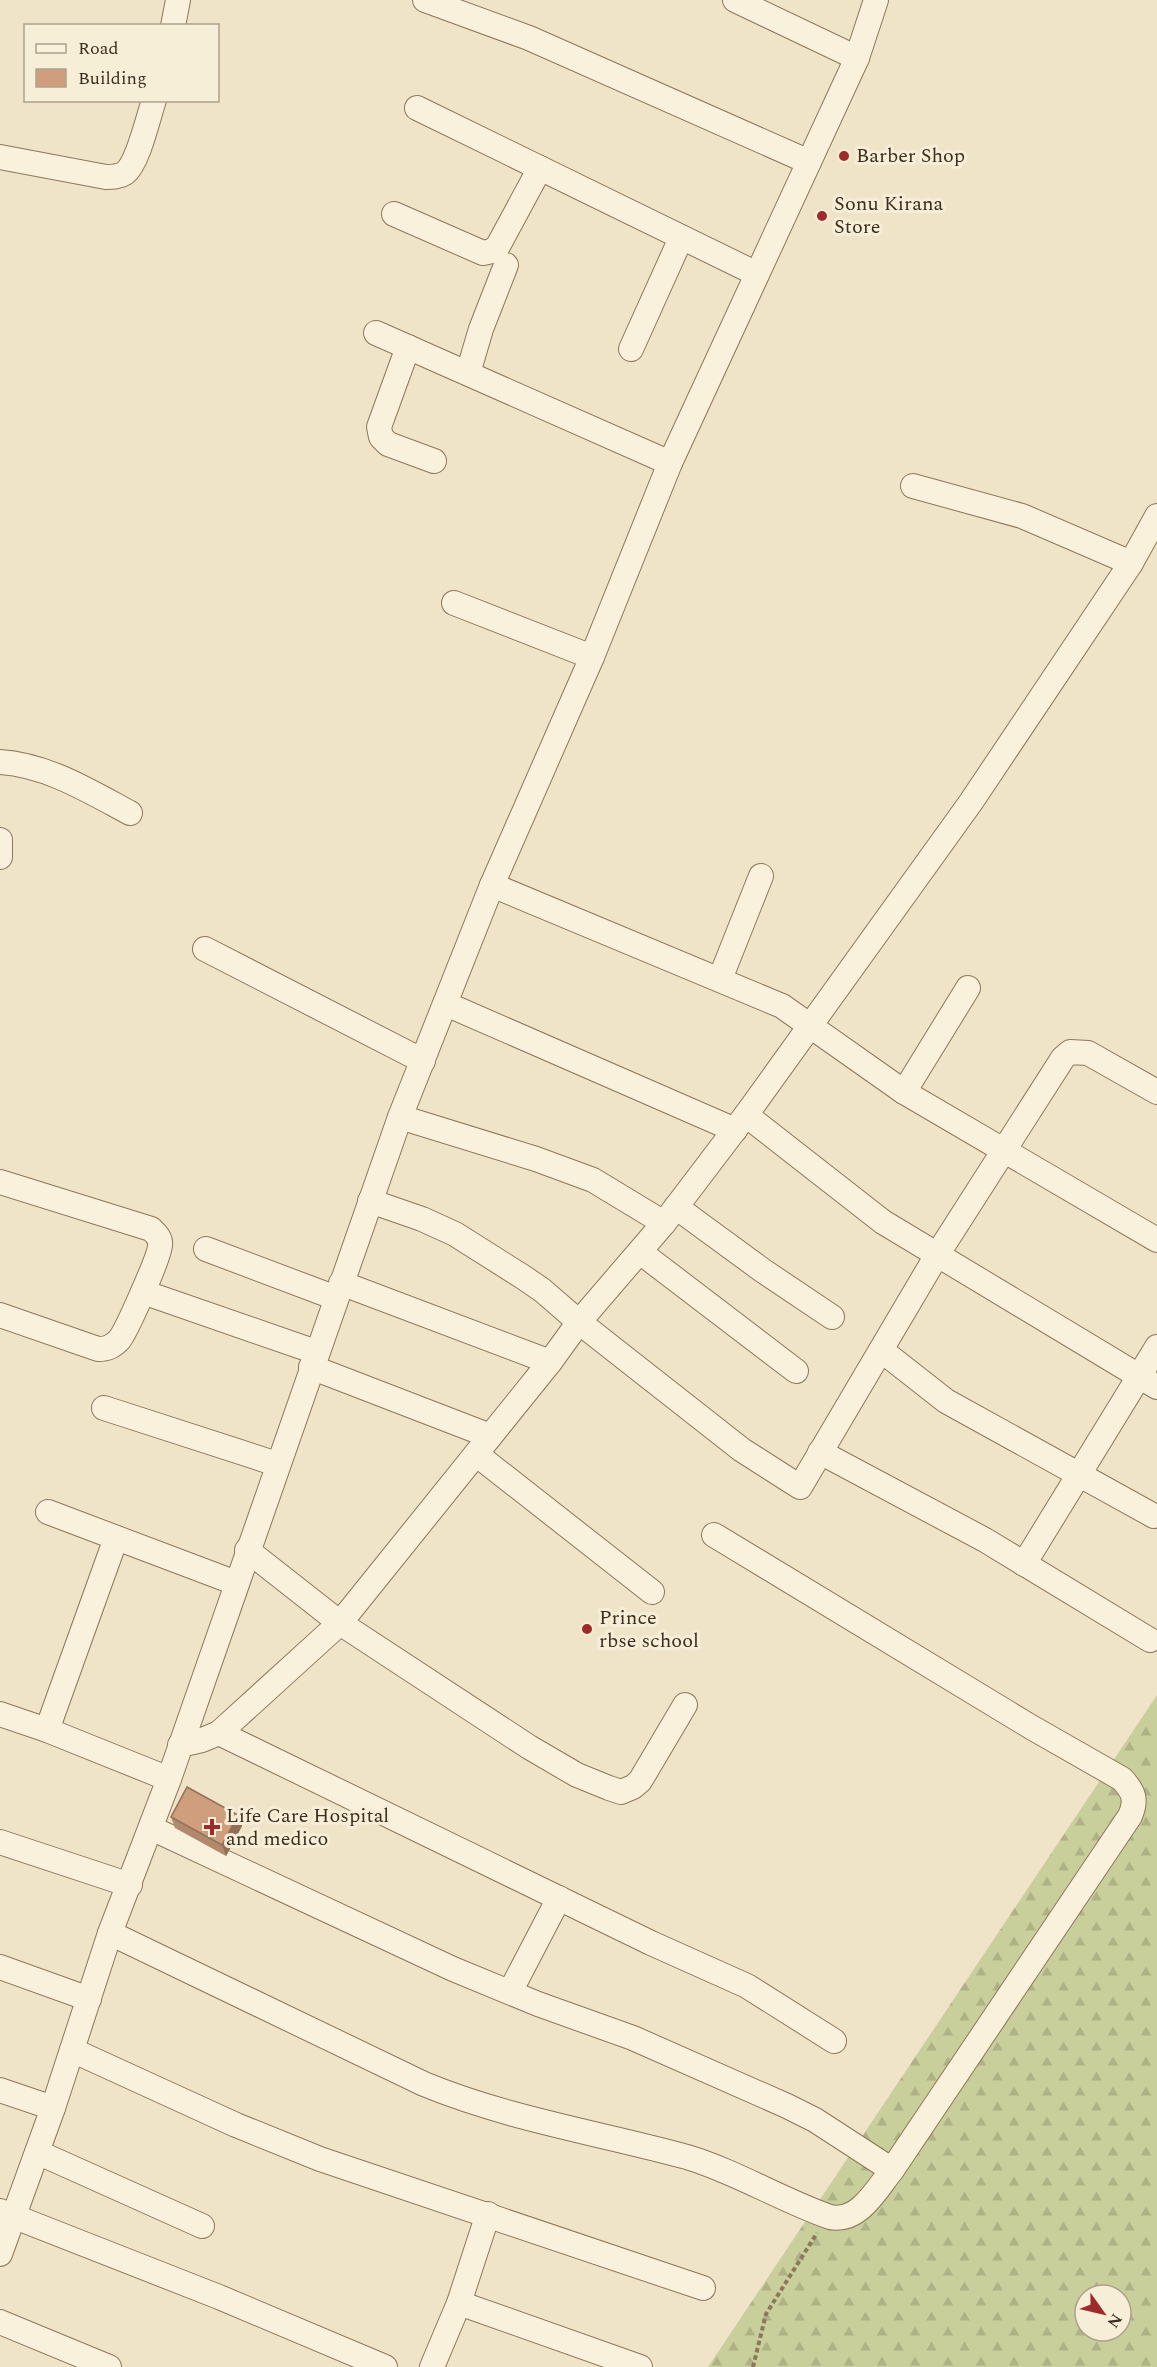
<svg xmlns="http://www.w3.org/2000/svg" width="1157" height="2367" font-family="Spectral,serif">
	<defs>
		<pattern id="forest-firs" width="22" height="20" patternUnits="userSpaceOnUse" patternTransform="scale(1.5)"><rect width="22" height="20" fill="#c9cf9b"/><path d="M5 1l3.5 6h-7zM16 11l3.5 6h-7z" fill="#aeb285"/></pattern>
	</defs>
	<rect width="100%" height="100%" fill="#f0e4c8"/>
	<path fill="url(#forest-firs)" fill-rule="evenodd" d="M1157,1695V2367H708ZM1085,2295H1121V2331H1085Z"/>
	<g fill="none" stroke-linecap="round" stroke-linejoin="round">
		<g stroke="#8d765c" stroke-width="26">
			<g id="minor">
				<path d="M425,0L529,38L809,162"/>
				<path d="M735,0L857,58"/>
				<path d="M173,26L178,0"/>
				<path d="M417,108L757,274"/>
				<path d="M0,157L106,177C113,177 119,177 125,173C138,163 148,118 154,100"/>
				<path d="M394,214L483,253L492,251L498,246L540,168"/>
				<path d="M376,333L670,463"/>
				<path d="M408,347L379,427L381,437L388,444L434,461"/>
				<path d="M631,349L681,238"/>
				<path d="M468,373L481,329L506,265"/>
				<path d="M913,486L1022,516L1131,563"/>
				<path d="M454,603L592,657"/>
				<path d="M0,762C47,765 89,791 130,813"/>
				<path d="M0,840V857"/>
				<path d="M492,885L782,1006L904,1092L1157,1240"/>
				<path d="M205,949L423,1061"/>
				<path d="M720,979L761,876"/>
				<path d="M446,1004L735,1130"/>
				<path d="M904,1092L968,988"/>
				<path d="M746,1115L883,1222L1157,1387"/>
				<path d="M400,1117L536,1159L593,1180L664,1223"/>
				<path d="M0,1182L151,1229C156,1234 161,1238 160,1245C160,1256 126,1332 119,1340C112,1347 107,1349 98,1349L0,1315"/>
				<path d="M370,1201L422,1219L455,1234L523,1277L542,1290L579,1322L742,1450L800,1487L937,1255L1063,1058L1070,1052L1088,1053L1157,1092"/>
				<path d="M676,1207L762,1270L832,1317"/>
				<path d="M206,1249L336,1298"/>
				<path d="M640,1252L796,1371"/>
				<path d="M341,1283L550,1362"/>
				<path d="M143,1292L316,1352"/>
				<path d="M881,1350L946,1401L1154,1516"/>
				<path d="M311,1367L490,1436"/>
				<path d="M104,1408L277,1464"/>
				<path d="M820,1452L985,1540L1150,1640"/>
				<path d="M476,1454L652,1592"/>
				<path d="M48,1512L236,1583"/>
				<path d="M247,1550L340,1623L529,1747L577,1775L609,1788L621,1792L633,1787L640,1781L685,1705"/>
				<path d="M1024,1564L1157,1347"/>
				<path d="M0,1714L47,1730L169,1779"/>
				<path d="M47,1730L116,1538"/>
				<path d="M219,1733L651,1943L747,1986L834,2041"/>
				<path d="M180,1745L202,1740L219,1733L340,1623L550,1362L579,1322L664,1223L746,1115L971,802L1131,563L1157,516"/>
				<path d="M151,1828L453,1969L538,2004L633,2038L787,2106L815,2120L892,2170"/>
				<path d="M0,1842L130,1885"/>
				<path d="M110,1933L424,2084C509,2119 599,2133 687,2157C737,2172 781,2200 830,2217C859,2223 876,2190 892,2170L1130,1816C1137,1800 1134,1792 1122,1779L1031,1727L714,1535"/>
				<path d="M0,1967L89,1999"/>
				<path d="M510,1992L559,1898"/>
				<path d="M72,2050L236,2125L320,2159L703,2288"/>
				<path d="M0,2090L53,2108"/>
				<path d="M37,2152L202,2226"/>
				<path d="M0,2211L219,2297L385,2367"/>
				<path d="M0,2254L53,2108L110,1933L169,1779L400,1117L492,885L592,657L670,463L857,58L876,0"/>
				<path d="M459,2303L640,2367"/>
				<path d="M0,2322L109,2367"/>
				<path d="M432,2367L459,2303L488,2214"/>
			</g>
		</g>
		<path stroke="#8d765c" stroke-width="4" stroke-dasharray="4.5 3" stroke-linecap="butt" d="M753,2367L766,2314L817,2233"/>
		<use href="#minor" stroke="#faf1dc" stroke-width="24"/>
	</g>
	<path fill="#b2896c" d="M238,1815L242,1826L226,1856L175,1828L171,1817Z"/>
	<path fill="#916f58" d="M238,1815L242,1826L226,1856L222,1845Z"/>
	<path fill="#cf9f7d" stroke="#916f58" stroke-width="1.5" d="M187,1787L238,1815L222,1845L171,1817Z"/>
	<g fill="#9e2a2b" stroke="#f7eed8" stroke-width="2">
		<circle cx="844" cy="156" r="6"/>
		<circle cx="822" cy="216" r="6"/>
		<circle cx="587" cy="1629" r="6"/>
		<path d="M209 1818h6v6h6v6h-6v6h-6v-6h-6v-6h6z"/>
	</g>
	<g text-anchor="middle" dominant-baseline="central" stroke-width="6" stroke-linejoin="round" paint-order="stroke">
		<g font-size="20" fill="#3d2e20" stroke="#f7eed8" text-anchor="start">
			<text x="856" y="156">Barber Shop</text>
			<text x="834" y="204">Sonu Kirana<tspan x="834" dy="23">Store</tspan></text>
			<text x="599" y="1618">Prince<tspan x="599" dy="23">rbse school</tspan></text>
			<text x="226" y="1816">Life Care Hospital<tspan x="226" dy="23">and medico</tspan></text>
		</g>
	</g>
	<rect x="24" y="24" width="195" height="78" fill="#f7eed8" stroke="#ada18e" stroke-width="1.5"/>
	<rect x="36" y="44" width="30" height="9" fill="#faf1dc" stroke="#ada18e" stroke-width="1.5"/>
	<text x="78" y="54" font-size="18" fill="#3d2e20">Road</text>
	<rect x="36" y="69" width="30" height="18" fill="#cf9f7d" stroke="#ada18e" stroke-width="1.5"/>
	<text x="78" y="84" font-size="18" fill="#3d2e20">Building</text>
	<g transform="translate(1103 2313) rotate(124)"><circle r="28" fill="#f7eed8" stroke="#ada18e" stroke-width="1.5"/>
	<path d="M0-4.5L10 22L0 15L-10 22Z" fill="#9e2a2b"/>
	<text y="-9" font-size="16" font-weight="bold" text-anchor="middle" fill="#3d2e20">N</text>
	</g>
</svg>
